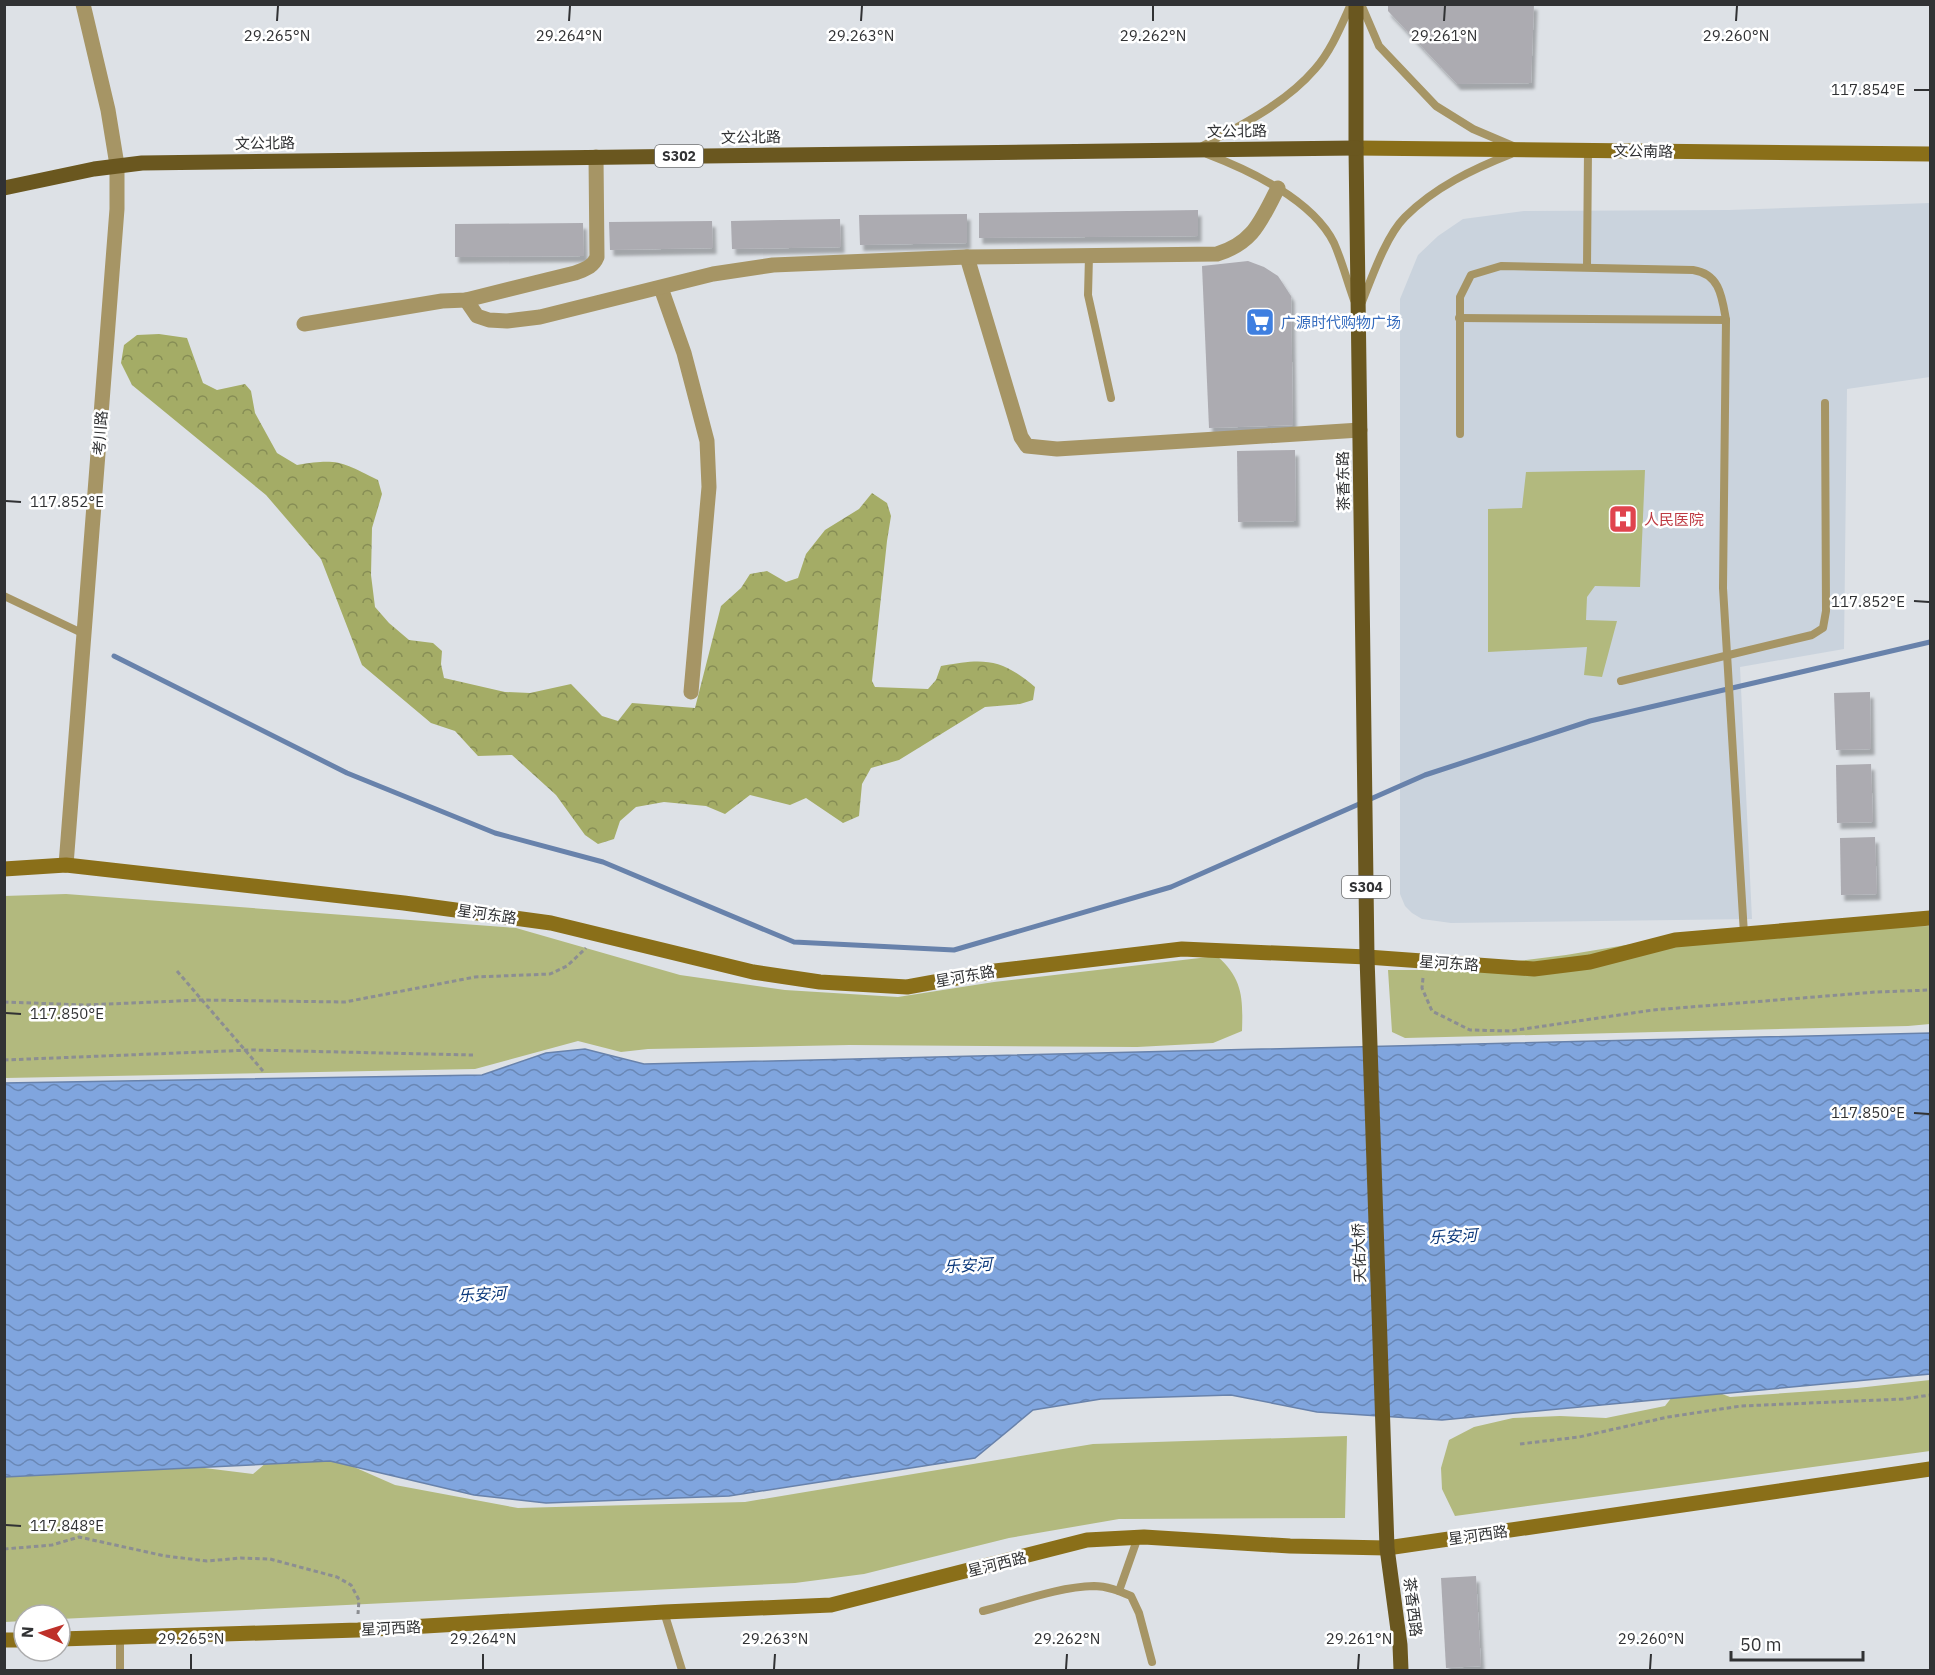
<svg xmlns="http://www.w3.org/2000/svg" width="1935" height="1675" font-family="'IBM Plex Sans','Noto Sans SC',sans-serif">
	<defs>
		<pattern id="forest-crowns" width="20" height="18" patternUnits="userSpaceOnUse" patternTransform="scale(1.5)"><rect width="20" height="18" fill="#a4ac66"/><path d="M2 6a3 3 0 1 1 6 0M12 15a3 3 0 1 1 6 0" fill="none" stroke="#868d55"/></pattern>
		<pattern id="water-waves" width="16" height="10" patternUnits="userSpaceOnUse" patternTransform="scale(1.5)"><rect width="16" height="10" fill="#80a5de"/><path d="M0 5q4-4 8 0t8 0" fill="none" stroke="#6987b5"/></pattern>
		<filter id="shadow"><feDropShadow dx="3.5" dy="6" stdDeviation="1.5" flood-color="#0004"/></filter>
	</defs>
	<rect width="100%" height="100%" fill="#dde1e6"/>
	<path fill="#cad3dd" d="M1930,203V377L1847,389L1844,649L1740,667L1752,919L1451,923L1422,919L1412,913L1405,906L1400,894V299L1418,255L1438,236L1463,219L1524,211L1729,210Z"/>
	<path fill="url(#forest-crowns)" d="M159,334L187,338L203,383L217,390L245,384L251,391L255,413L277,453L297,465C338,458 342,462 378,480L382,494L372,528L371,575L375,607L389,623L409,640L433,643L442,651L441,664L444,678L505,692L530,693L571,684L602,716L618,721L632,703L695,708L721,606L741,588L750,574L767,571L786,582L798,578L806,554L825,530L859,509L872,493L887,503L891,516L887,541L872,681L875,687L928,689L936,680L941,666C984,658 1001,658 1035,687L1033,700L1020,704L985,707L899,760L871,768L862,784L859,816L843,823L806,798L790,805L750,795L725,814L706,806L664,802L636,807L620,821L614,839L598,844L585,835L556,795L512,755L478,756L455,731L431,723L362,665L321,559L266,495L132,385L121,363L124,345L137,335Z"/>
	<g fill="#b2b97e">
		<path d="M1645,470L1640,587L1595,586L1587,597L1586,620L1617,621L1602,677L1584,675L1587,647L1488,652V509L1522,508L1526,472Z"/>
		<path d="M66,894L516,928L680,975L785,990L898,997L994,982L1217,956C1243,979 1243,998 1242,1031L1213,1043L1137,1047L850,1045L648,1049L621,1052L578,1041L475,1069L5,1078L4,896Z"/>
		<path d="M1930,926V1024L1908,1026L1405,1038L1392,1032L1388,970H1447L1566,955L1710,931Z"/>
		<path d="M1930,1380V1451L1455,1516L1442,1489L1441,1468L1449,1440L1474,1427L1513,1418L1560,1416L1606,1418L1665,1406L1679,1388L1704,1387L1730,1397L1857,1388Z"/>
		<path d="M1347,1436L1345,1518L1119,1519L1009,1538L864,1574L795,1583L60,1619V1615H24V1621L5,1622V1468L140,1460L253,1474L274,1456L322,1453L395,1485L518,1508L745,1502L1093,1444Z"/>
	</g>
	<path fill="url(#water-waves)" stroke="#6882ab" stroke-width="1.5" d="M1930,1033V1374L1442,1420L1317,1412L1231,1395L1101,1399L1033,1410L975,1458L729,1496L546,1503L474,1495L330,1461L5,1477L4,1083L482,1075L546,1053L585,1049L644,1064Z"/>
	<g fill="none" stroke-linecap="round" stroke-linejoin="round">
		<path stroke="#6882ab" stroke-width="5" d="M114,656L347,773L495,833L603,862L794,942L954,950L1171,887L1425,775L1590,721L1930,642"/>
	</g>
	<g fill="#acabb1" filter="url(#shadow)">
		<path d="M1388,4H1534L1531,83L1457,84L1388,11Z"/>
		<path d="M1198,210V236L979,238V213Z"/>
		<path d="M967,214V243L860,245L859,215Z"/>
		<path d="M840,219L841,247L732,249L731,221Z"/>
		<path d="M712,221L713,248L610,250L609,222Z"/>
		<path d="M583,223L584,256L455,257V224Z"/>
		<path d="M1248,261L1264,267L1278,276L1291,296L1293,425L1209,428L1202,266Z"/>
		<path d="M1295,450L1296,521L1238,522L1237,451Z"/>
		<path d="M1870,692L1871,749L1836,750L1834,693Z"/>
		<path d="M1871,764L1873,822L1837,823L1836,765Z"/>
		<path d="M1875,837L1877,894L1841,895L1840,838Z"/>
		<path d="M1476,1576L1481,1666L1446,1668L1441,1578Z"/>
	</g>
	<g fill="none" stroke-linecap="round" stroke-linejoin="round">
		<g stroke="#8c8e92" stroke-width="3" stroke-dasharray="4.5 3" stroke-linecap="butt">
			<path d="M177,971L263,1071"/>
			<path d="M1423,978L1422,988L1432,1011L1470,1030L1510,1031L1653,1010L1876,992L1930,990"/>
			<path d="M4,1002L85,1005L201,1000L345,1002L475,977L550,974L567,966L586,948"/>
			<path d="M4,1060L251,1050L473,1055"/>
			<path d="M1520,1444L1579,1437L1668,1417L1741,1406L1903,1399L1930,1395"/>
			<path d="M4,1549L52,1545L79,1537L165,1556L207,1561L241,1558L270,1559L337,1577L351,1585L359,1600L358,1614"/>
		</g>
		<g stroke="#a69565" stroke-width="8">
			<path d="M1361,4L1379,46L1436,106L1473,129L1513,146"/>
			<path d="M1201,147C1241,125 1285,104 1315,69C1331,51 1341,26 1351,4"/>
			<path d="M1207,154C1249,170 1313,200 1334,243C1342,261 1347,281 1354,300"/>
			<path d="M1089,256L1088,295L1111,398"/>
			<path d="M1587,267L1588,150"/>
			<path d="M1362,302C1372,277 1386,236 1405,217C1435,187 1473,169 1511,154"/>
			<path d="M1459,318L1726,320"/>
			<path d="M1460,434V297L1471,275L1501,266L1693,270C1720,274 1722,297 1726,320L1723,588L1744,934"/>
			<path d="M4,596L84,634"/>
			<path d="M1621,681L1812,635L1823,628L1826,611L1825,403"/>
			<path d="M1119,1591L1138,1537"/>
			<path d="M983,1611C1019,1602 1057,1587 1094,1586C1107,1586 1119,1591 1131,1596L1139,1613L1152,1662"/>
			<path d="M664,1612L682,1670"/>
			<path d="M120,1637V1670"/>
		</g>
		<g stroke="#a69565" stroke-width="15">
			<path d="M967,257L1021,437L1027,446L1057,449L1360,430"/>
			<path d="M661,288L684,353L707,441L709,487L691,692"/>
			<path d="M466,300L477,316L489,320L507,321L540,317L713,274L773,265L967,257L1217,254C1254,243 1261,220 1278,188"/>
			<path d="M304,324L442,301L466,300L575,273C585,269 593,267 597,257L596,157"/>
			<path d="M66,865L117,209V165L108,110L83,4"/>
		</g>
		<g stroke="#8a6f19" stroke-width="15">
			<path d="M1356,148L1930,154"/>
			<path d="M4,869L66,865L404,903L551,923L753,972L820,982L907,987L995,971L1182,949L1367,957L1534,969L1590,962L1675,940L1930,918"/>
			<path d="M60,1639L358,1630L664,1612L831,1605L1087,1540L1144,1537L1290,1546L1387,1548L1930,1469"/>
			<path d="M4,1640H24"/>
		</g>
		<g stroke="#6a571f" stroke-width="15">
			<path d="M1356,4V148L1367,957L1387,1548L1400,1645L1401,1670"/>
			<path d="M4,188L94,169L142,163L1356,148"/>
		</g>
	</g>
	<path fill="none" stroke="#313234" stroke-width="2" d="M277,21L278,6M569,21L570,6M861,21L862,6M1153,21V6M1444,21L1445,6M1736,21L1737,6M1914,90H1929M6,501L21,502M1914,601L1929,602M6,1013L21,1014M1914,1113L1929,1114M6,1525L21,1526M191,1669V1654M483,1669V1654M774,1669L775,1654M1066,1669L1067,1654M1358,1669L1359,1654M1650,1669L1651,1654"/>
	<defs>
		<g id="supermarket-square" transform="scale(1.5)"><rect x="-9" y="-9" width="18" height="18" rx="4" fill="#3f7fe0" stroke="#fff"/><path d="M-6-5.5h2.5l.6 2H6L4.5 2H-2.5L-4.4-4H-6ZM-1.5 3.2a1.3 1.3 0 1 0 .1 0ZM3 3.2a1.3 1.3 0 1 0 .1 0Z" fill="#fff"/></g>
		<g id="hospital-square" transform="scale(1.5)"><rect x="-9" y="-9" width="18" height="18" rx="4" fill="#e0444e" stroke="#fff"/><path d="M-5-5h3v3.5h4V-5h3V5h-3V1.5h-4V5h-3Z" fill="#fff"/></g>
	</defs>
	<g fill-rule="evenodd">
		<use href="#supermarket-square" x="1260" y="322"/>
		<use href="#hospital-square" x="1623" y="519"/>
	</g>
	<g text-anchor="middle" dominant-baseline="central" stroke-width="5" stroke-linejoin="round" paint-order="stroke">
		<g fill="#fff" stroke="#6f7071" stroke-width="1.5">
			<rect x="655" y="145" width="48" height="22" rx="4.5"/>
			<rect x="1342" y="876" width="48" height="22" rx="4.5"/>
		</g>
		<g font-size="14" font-weight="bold" fill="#313234">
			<text x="679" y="156">S302</text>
			<text x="1366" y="887">S304</text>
		</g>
		<g font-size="15" fill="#313234" stroke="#fff">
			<text transform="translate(1237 131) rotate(-1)">文公北路</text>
			<text transform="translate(751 137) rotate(-1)">文公北路</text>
			<text transform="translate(265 143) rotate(-1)">文公北路</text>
			<text transform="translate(1643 151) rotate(1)">文公南路</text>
			<text transform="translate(100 433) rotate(-86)">考川路</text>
			<text transform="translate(1343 481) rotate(-91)">茶香东路</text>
			<text transform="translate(487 914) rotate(8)">星河东路</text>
			<text transform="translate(1449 963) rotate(4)">星河东路</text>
			<text transform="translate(965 976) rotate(-10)">星河东路</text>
			<text transform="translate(1359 1253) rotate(-92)">天佑大桥</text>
			<text transform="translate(1478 1535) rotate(-8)">星河西路</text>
			<text transform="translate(997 1564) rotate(-14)">星河西路</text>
			<text transform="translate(1413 1607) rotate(83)">茶香西路</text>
			<text transform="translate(391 1628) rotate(-3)">星河西路</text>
		</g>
		<g font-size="15" fill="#366cbe" stroke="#fff" text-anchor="start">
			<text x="1281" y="322">广源时代购物广场</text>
		</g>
		<g font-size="15" fill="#be3a42" stroke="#fff" text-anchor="start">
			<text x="1644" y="519">人民医院</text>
		</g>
		<g font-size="16" font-style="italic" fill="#0a377a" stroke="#fff">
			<text transform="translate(1453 1236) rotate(-3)">乐安河</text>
			<text transform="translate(968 1265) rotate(-3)">乐安河</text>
			<text transform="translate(482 1294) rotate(-3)">乐安河</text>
		</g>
	</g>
	<g font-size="15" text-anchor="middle" fill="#313234" stroke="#fff" stroke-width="5" stroke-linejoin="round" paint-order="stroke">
		<text x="277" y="41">29.265°N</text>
		<text x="569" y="41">29.264°N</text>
		<text x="861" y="41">29.263°N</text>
		<text x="1153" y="41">29.262°N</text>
		<text x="1444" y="41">29.261°N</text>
		<text x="1736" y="41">29.260°N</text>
		<text x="1868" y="95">117.854°E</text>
		<text x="67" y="507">117.852°E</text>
		<text x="1868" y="607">117.852°E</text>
		<text x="67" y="1019">117.850°E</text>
		<text x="1868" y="1118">117.850°E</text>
		<text x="67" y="1531">117.848°E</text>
		<text x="191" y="1644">29.265°N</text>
		<text x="483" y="1644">29.264°N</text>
		<text x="775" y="1644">29.263°N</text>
		<text x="1067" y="1644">29.262°N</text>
		<text x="1359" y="1644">29.261°N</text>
		<text x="1651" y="1644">29.260°N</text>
	</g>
	<rect width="1935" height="1675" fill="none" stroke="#313234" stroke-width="12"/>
	<g transform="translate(42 1633) rotate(273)"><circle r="28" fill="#ffffff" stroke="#adadae" stroke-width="1.5"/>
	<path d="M0-4.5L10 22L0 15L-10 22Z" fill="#be3029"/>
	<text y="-9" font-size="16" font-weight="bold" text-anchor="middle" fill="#313234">N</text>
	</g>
	<path d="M1731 1651v9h132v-9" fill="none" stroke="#313234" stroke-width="3"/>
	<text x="1740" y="1651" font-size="18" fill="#313234" stroke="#ffffff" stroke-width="4.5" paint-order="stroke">50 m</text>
</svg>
